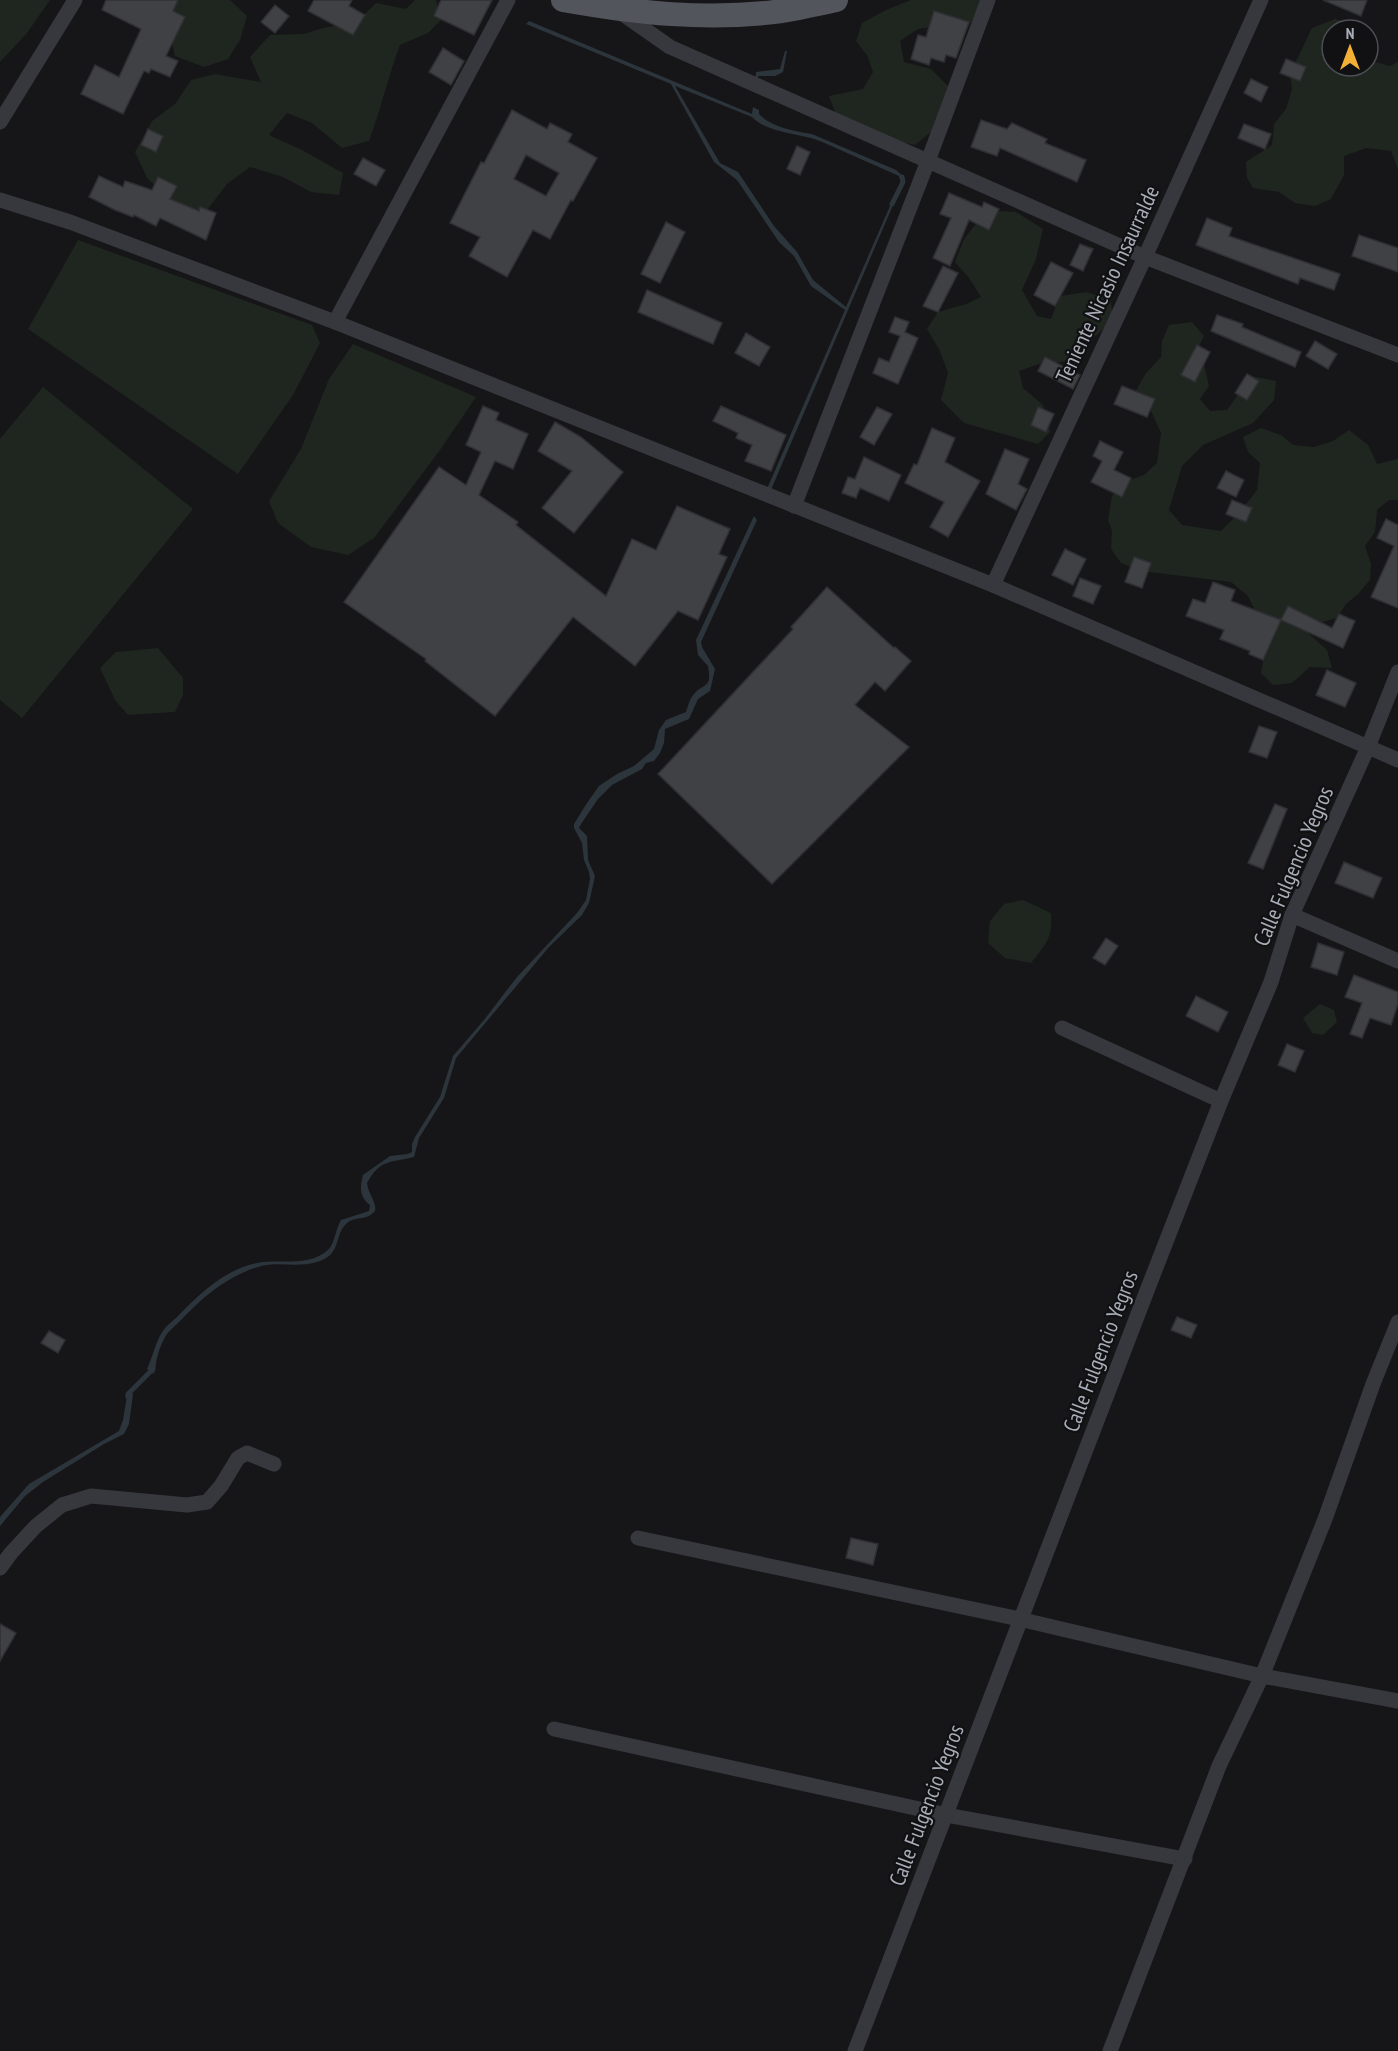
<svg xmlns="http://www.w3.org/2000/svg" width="1398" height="2051" font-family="'PT Sans Narrow',sans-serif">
	<rect width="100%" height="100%" fill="#161618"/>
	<g fill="#1e261f">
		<path d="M0,0H50L27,33L0,62Z"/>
		<path d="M172,0H230L247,16L240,40L228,59L204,67L175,56L169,29Z"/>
		<path d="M415,0H436L441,20L428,33L400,45C388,77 381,109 369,141L342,148L312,123L287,113L269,135L302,150L343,173L339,195L311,192L283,177L250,167L227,184L204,214L173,203L147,178L135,152L152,121L175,104L191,80L215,74L261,82L250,57L270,35L304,34L323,28L357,22L376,3L406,9Z"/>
		<path d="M911,0H984L968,27L952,31L937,26L918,29L900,41L904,62L931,69L948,86L931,132L915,145L884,138L837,117L829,96L863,89L873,72L867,55L856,41L862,23L884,11Z"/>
		<path d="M1335,19L1351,24L1354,30H1332V66H1368V60L1390,66L1398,62V169L1391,151L1366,148L1344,156V175L1331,199L1315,206L1295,203L1279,192L1253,188L1247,178L1246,162L1272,145L1274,124L1286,109L1292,89L1290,74L1312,28Z"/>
		<path d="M997,211L1016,212L1043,229L1036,259L1022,290L1037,316L1051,319L1060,296L1086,292L1110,299L1114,320L1093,338L1080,361L1042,363L1019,371L1023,388L1043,405L1050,432L1038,444L964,423L941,400L948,373L939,349L927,329L938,312L966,304L981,297L969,278L955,262L964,239L979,220Z"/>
		<path d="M78,240L312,325L320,343L293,395L238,474L28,329Z"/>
		<path d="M1192,322L1204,336L1196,352L1204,364L1209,386L1200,399L1210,411L1227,410L1251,376L1276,381L1274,400L1253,423L1203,445L1182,466L1169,510L1182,525L1221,531L1239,513L1257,490L1260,463L1248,452L1243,437L1261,428L1281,435L1293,445L1314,447L1333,441L1349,430L1368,445L1377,464L1398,459V500H1389L1377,510L1375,532L1365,546L1371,564L1370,580L1358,594L1346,604L1337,618L1318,623L1308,633L1327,650L1332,668L1310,667L1292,683L1273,685L1261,673L1266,643L1261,623L1248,596L1231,582L1141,571L1121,563L1111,549L1112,531L1108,520L1112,496L1125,482L1144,475L1157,463L1161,433L1151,411L1135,392L1146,373L1161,357L1162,341L1169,325Z"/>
		<path d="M353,344L476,397L440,450L374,538L348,555L311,547L278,523L269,501L301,449L329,379Z"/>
		<path d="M43,387L193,509L22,718L0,700V439Z"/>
		<path d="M158,648L183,678V695L175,712L128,715L115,700L100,668L116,652Z"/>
		<path d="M1023,900L1051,913C1053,938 1046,944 1031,963L1005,958L988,943L990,921L1004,904Z"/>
		<path d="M1320,1004L1334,1010L1337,1022L1323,1035L1312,1033L1303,1018Z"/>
	</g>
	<g fill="#2c353c">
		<path d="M529,21L752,114L753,107L759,110V114C771,127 794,131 812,134L896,170L904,177L905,184L901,183L899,176L820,141C800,133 768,134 752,117L675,86L720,163L738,172L774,226L797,252L813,280L846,307L894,197L896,198L770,492L766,491L845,310L811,286L794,256L779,242L737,180L714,162L671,84L526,24Z"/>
		<path d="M785,51H787L783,72L775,76H759L755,81L756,72L780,69Z"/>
		<path d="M754,516L757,520L701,642L702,647L715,669L710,691L698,699L689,719L665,729L664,743L660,753L654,761L646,763L642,769L612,785L598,799L581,824L579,828L587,836L588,860L595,876L589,903L582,915L549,947L456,1058L444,1098L419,1138L414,1157C391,1163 381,1158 367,1183C368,1194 377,1202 375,1211C366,1222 355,1215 346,1224C334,1235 342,1255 317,1262C298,1268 277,1261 258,1267C225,1277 202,1298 179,1322C174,1327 167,1332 164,1339C158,1350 156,1362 154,1374L147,1369C153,1357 155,1342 163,1331C167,1325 174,1320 179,1315C201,1292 229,1266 263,1262C285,1260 311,1266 329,1249C335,1242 336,1228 341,1220L369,1211L370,1205C359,1197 360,1187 363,1175L390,1156L408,1154L412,1152V1144L415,1137L440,1097L453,1056L484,1020L517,977L577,913L586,900L590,879L589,872L584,860L582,843L574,828V824L587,803L599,786L617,774L634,766L654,749L659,730L666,720L686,712C688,706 690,698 694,694C705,682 712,689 708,666L698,655L696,640Z"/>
		<path d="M128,1390L133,1394L129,1424L124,1434L104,1444L43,1482L25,1496L0,1526V1517L29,1484L119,1431L123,1420Z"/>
	</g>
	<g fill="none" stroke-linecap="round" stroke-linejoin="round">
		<g stroke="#2c353c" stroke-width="5">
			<path d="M892,204L903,182L902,177"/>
			<path d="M128,1397V1394L153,1369V1365"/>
		</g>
	</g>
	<g fill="#404145" stroke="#303034" stroke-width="1.5" fill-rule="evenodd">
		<path d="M106,0H178L173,11L185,17L166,56L178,61L170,77L151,69L149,73L144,71L123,114L81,94L95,65L119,77L141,29L102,10Z"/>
		<path d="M314,0H352L349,6L365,15L353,35L308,11Z"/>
		<path d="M441,0H492L474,35L434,16Z"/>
		<path d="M1323,0H1367L1361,16Z"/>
		<path d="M275,5L289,16L275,33L261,22Z"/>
		<path d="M934,11L969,22L956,58L946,55L944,62L931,58L929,65L911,59L918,35L926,37Z"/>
		<path d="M443,48L464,61L451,85L429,72Z"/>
		<path d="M1286,59L1306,67L1300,81L1280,73Z"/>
		<path d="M1251,79L1268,87L1261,102L1244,93Z"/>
		<path d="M512,110L547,129L550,123L572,134L568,142L597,158L573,201L571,200L550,239L533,230L507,277L469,256L480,237L450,223L481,162L484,163ZM526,155L559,173L546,196L514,179Z"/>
		<path d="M981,120L1007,129L1012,123L1047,139L1045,143L1086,160L1077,182L1000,148L997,156L971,147Z"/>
		<path d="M1244,124L1271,134L1265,149L1238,138Z"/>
		<path d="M148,129L163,136L156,152L141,145Z"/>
		<path d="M797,146L810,152L800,175L787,169Z"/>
		<path d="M363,158L385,170L376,186L354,174Z"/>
		<path d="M99,176L123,187L125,181L152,190L158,177L177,186L170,199L199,211L200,207L216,213L206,240L160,218L156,226L134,215L133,217L115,210L89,197Z"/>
		<path d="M949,193L982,207L984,202L999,209L989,230L969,220L950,266L933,258L951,218L940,214Z"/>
		<path d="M1207,218L1232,228L1229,236L1340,274L1334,290L1300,278L1298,284L1196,245Z"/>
		<path d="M666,222L685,232L660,283L641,274Z"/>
		<path d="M1359,235L1398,248V272L1352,256Z"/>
		<path d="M1080,244L1093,249L1083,271L1070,265Z"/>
		<path d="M1051,262L1073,273L1055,306L1034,295Z"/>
		<path d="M943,266L958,273L938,312L923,306Z"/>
		<path d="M647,290L722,323L713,344L638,312Z"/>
		<path d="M1217,315L1243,324L1242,327L1301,352L1295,367L1211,331Z"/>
		<path d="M895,317L909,322L905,332L918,338L898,384L873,373L879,358L889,362L900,336L889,332Z"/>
		<path d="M746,333L770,347L759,366L735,353Z"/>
		<path d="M1315,341L1337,354L1328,369L1306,356Z"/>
		<path d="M1197,345L1210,352L1195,382L1181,375Z"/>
		<path d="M1045,357L1080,375L1073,389L1038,371Z"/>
		<path d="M1247,374L1259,381L1247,400L1235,393Z"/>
		<path d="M1122,386L1155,399L1147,417L1114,404Z"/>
		<path d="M483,406L499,413L496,420L528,434L513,469L495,461L479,495L518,522L516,525L606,596L632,539L656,550L677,506L730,529L719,554L727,557L698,620L678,611L635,666L573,617L495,716L425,661L426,659L344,602L439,467L466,485L481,452L466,445Z"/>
		<path d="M721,406L786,435L771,471L745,461L752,445L736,438L738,433L713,421Z"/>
		<path d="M877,407L892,414L874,445L860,437Z"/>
		<path d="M1038,407L1054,414L1046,432L1031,425Z"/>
		<path d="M555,422L581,437L623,472L574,533L542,508L572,471L538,451Z"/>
		<path d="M932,428L955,438L945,462L980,481L948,537L930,527L944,502L905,483L914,464L917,465Z"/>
		<path d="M1100,441L1123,452L1114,470L1131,478L1122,497L1091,482L1102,461L1093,456Z"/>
		<path d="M1005,449L1029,459L1018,484L1027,489L1016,510L986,494Z"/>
		<path d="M864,457L901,475L889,501L860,488L856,498L842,493L848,477L855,479Z"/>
		<path d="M1226,471L1244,480L1236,497L1217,488Z"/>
		<path d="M1232,500L1252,508L1246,522L1226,514Z"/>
		<path d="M1386,519L1398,525V608L1371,597L1394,546L1377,538Z"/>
		<path d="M1065,549L1086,559L1073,585L1052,575Z"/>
		<path d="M1134,557L1151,563L1142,588L1125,582Z"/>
		<path d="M1080,578L1101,586L1093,604L1073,596Z"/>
		<path d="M1213,582L1235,590L1231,601L1281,620L1263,660L1249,654L1250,651L1220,639L1224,630L1186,616L1193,599L1205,603Z"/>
		<path d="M827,587L894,648L895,647L911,661L885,691L875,682L855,705L909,747L772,884L658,774L793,629L791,627Z"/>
		<path d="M1288,606L1332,628L1339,614L1355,621L1343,648L1281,620Z"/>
		<path d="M1327,670L1356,683L1345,707L1316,695Z"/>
		<path d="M1259,726L1277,732L1267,758L1249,752Z"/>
		<path d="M1275,804L1287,809L1263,869L1248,863Z"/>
		<path d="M1344,862L1382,878L1373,898L1335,883Z"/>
		<path d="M1106,938L1118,946L1105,965L1093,958Z"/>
		<path d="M1318,943L1344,952L1337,975L1311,967Z"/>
		<path d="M1354,975L1398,992V1004L1391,1025L1370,1018L1362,1038L1350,1034L1362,1003L1345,997Z"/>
		<path d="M1196,996L1228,1012L1218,1032L1186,1016Z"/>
		<path d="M1287,1044L1304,1051L1295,1072L1278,1065Z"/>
		<path d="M1177,1317L1197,1325L1191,1338L1171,1330Z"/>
		<path d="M49,1331L65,1340L58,1353L41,1343Z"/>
		<path d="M851,1538L878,1544L873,1565L846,1558Z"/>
		<path d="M0,1624L16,1633L0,1661Z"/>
	</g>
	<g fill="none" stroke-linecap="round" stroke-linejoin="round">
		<g stroke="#37383d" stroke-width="15">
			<path d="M620,12L670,47L1145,257L1398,355"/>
			<path d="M0,122L75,0"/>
			<path d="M0,200L70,222L335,322L993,585L1398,760"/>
			<path d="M335,322L508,0"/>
			<path d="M794,506L928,161L988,0"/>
			<path d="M993,585L1145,257L1261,0"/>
			<path d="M1292,915L1398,961"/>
			<path d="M1062,1028L1221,1101"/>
			<path d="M638,1538L1019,1619L1262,1676L1398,1701"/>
			<path d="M0,1568L11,1553L36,1526L62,1505L91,1496L187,1505L207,1502L221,1486L238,1458L247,1453L274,1464"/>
			<path d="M554,1729L947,1815L1185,1859"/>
			<path d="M855,2051L1148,1288L1221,1101L1271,982L1292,915L1368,747L1398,672"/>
			<path d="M1110,2051L1219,1766L1262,1676L1325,1519L1373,1384L1398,1322"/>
		</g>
		<path stroke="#53555c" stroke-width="24" d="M563,0C635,13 708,21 782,11C800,8 818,4 836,0"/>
	</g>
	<g text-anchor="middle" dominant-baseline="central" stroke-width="4.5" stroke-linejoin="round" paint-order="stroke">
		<g font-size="22" fill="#a8adb8" stroke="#111113">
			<text transform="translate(1107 284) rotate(-65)">Teniente Nicasio Insaurralde</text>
			<text transform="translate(1293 866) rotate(-67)">Calle Fulgencio Yegros</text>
			<text transform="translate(1100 1351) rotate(-69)">Calle Fulgencio Yegros</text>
			<text transform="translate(926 1805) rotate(-69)">Calle Fulgencio Yegros</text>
		</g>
	</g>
	<g transform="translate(1350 48)"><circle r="28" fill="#111113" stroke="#4d4f55" stroke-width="1.5"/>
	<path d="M0-4.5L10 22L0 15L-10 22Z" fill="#f2b134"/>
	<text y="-9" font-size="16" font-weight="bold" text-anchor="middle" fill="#a8adb8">N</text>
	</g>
</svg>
